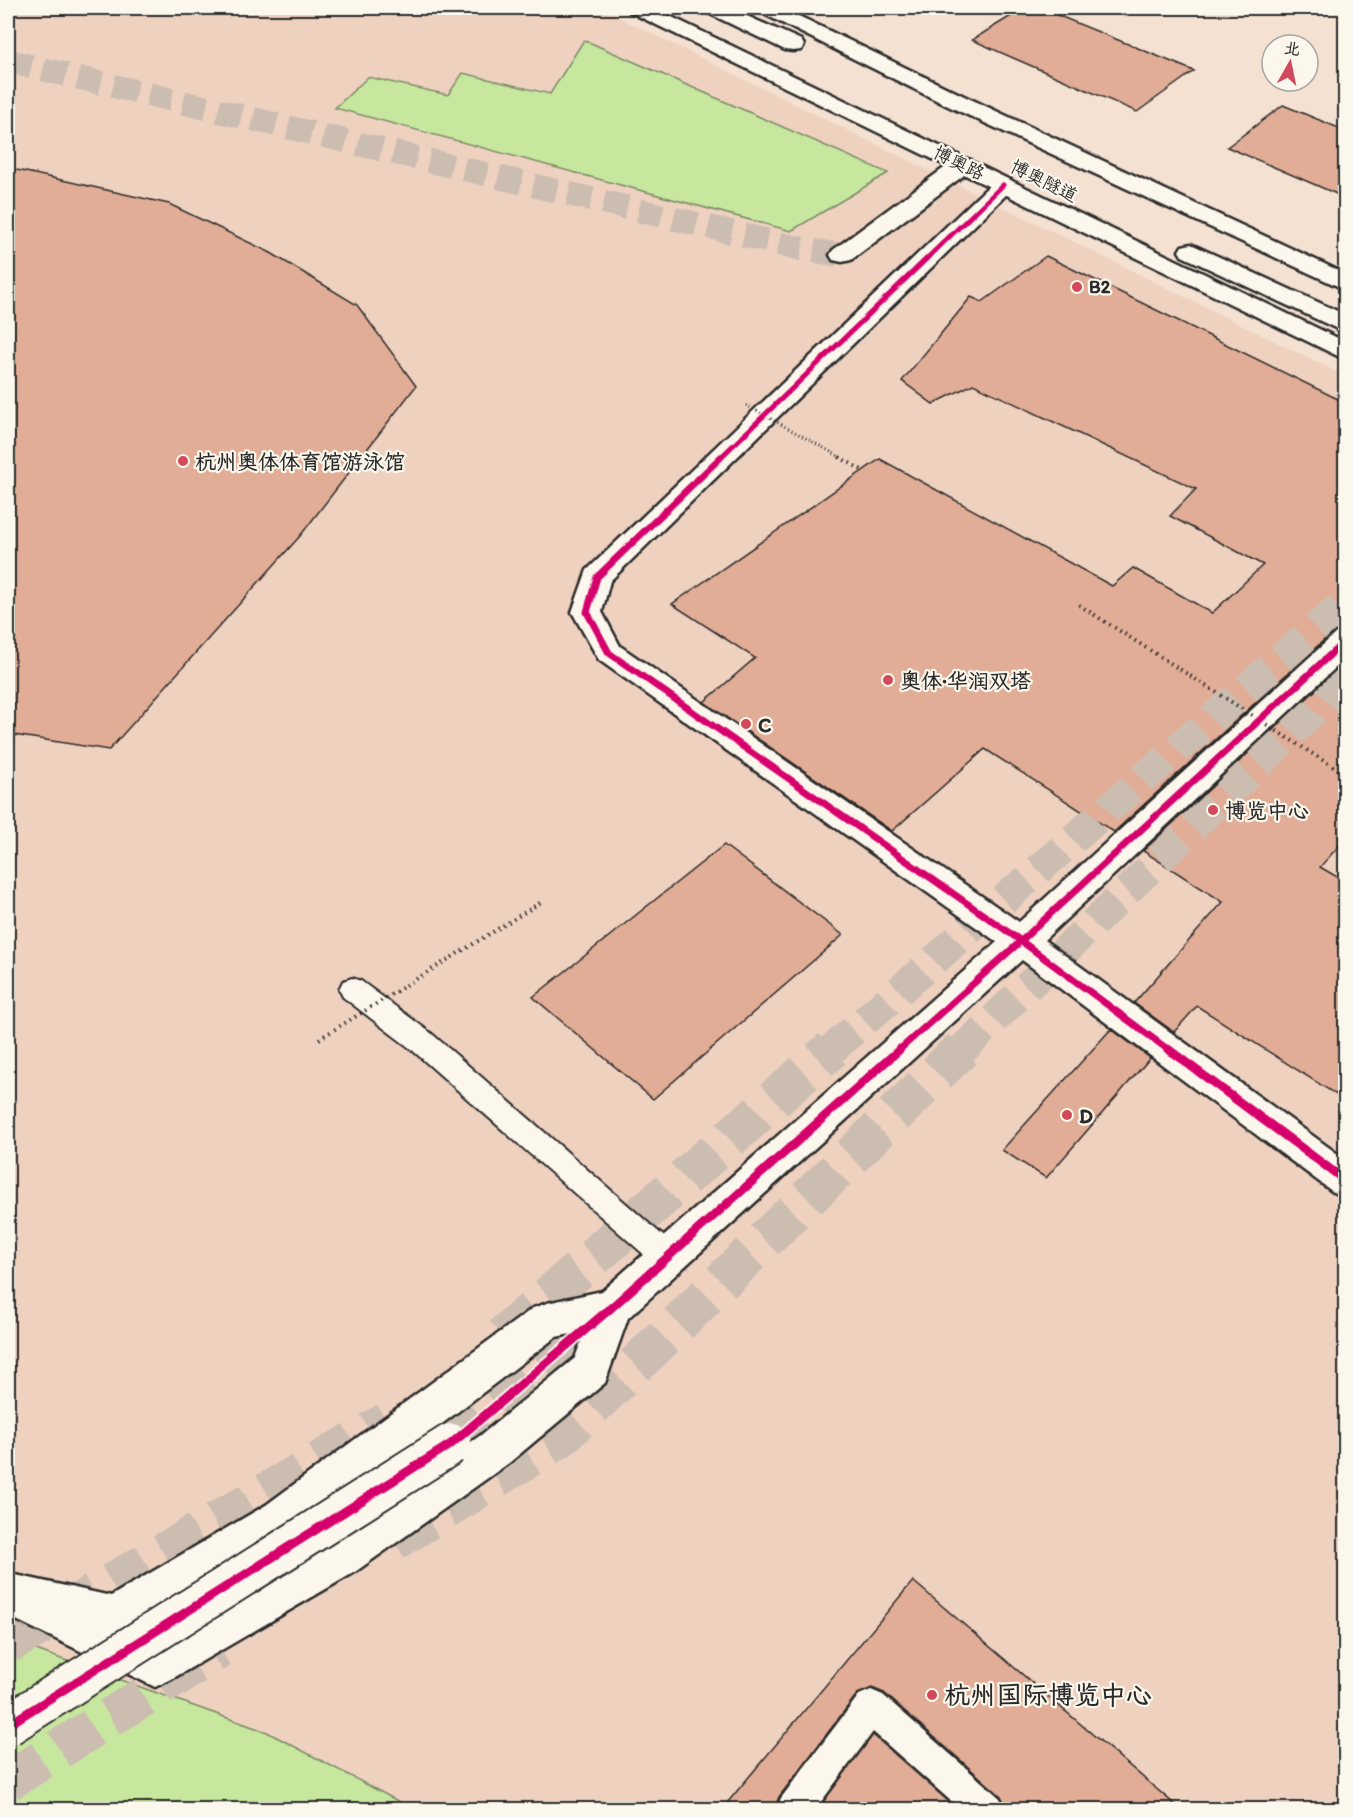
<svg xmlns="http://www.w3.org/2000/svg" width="1353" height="1817" font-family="Itim,'LXGW WenKai TC',sans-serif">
	<rect width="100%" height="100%" fill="#f4e1d2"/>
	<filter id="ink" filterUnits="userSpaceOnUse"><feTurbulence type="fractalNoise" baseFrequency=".0167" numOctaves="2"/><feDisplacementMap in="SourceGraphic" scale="12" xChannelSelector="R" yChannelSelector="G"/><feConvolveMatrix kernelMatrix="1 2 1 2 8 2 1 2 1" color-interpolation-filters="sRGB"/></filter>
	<g filter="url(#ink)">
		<path fill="#efd1c0" d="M8,8H600L1345,376V1809L8,1810Z"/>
		<g fill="#c7e79f" stroke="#798965" stroke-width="1.5">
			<path d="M584,40L888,173L791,231L335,108L368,77L448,95L463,73L550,94Z"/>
			<path d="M8,1640L267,1732L413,1809L8,1810Z"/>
		</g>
		<g fill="#e2ad96" stroke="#2b2b2b" stroke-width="1.5">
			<path d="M1024,8H1040L1194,71L1137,112L972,40Z"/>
			<path d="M1283,105L1346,131V198L1227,147Z"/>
			<path d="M8,168L169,204L271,253L357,305L416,386L300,536L109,750L8,734Z"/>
			<path d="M1046,256L1346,403V628L1334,631L1114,832L985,749L892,831L704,702L755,658L672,604L880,459L1112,586L1133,568L1212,613L1263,565L1170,516L1196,489L973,384L933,404L902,381L971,297L982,302Z"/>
			<path d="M1346,662V838L1320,867L1346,882V1101L1197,1006L1174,1032L1134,1003L1223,902L1143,851Z"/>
			<path d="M724,845L843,935L653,1099L533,997Z"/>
			<path d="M1111,1029L1150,1058L1046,1178L1002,1150Z"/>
			<path d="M913,1581L1180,1809H1007L1001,1796L884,1693L872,1688L857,1694L779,1797L774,1809H722Z"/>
			<path d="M873,1735L957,1809H818Z"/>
		</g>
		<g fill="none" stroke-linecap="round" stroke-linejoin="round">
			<path stroke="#ccbdb1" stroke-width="24" stroke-dasharray="24 12" stroke-linecap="butt" d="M8,61L802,249L842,255"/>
			<path stroke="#ccbdb1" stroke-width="40" stroke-dasharray="40 20" stroke-linecap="butt" d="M451,1444L612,1307"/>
			<g stroke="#ccbdb1" stroke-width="31" stroke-dasharray="31 15" stroke-linecap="butt">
				<path d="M830,1051L1346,602"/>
				<path d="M961,1051L1346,679"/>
			</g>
			<g stroke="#ccbdb1" stroke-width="40" stroke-dasharray="40 20" stroke-linecap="butt">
				<path d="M503,1336L832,1049"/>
				<path d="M394,1541L560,1438L962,1049"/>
				<path d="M8,1644L387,1422"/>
				<path d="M8,1781L220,1649"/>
			</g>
			<g stroke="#2b2b2b" stroke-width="4">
				<g id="lane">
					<path d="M352,978L361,981L431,1033L677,1248L682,1257L677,1266L667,1270L657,1266L411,1049L343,997L339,989L343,981Z"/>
					<path d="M871,1690L883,1695L1000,1798L1005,1810H961L873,1732L815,1810H776L781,1798L859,1695Z"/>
				</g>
			</g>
			<g stroke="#2b2b2b" stroke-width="5">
				<g id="street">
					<path d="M963,158L971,160L975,165L971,170L851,260L842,262L833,260L830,255L833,250L955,160Z"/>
					<path d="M1003,178L1011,180L1015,185L1011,190L610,581L602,612L620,646L1019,922L1336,633L1346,630V658L1044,940L1346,1160V1197L1333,1192L1022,960L628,1318L605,1383L509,1463L355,1572L170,1680L155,1687L8,1616V1575L11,1574L111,1596L266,1505L533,1308L547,1303L602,1291L997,942L599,660L572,612L587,570L995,180ZM585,1331L575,1358L481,1435L325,1542L154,1642L132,1631L296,1535L556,1337Z"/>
				</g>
			</g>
			<g stroke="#2b2b2b" stroke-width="5">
				<g id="primary">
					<path d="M627,8H653L1346,342V360L630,12Z"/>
					<path d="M703,8H729L801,40L804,45L801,50L793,51L785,50L706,12Z"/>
					<path d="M757,8H782L964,96L1346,274V290L948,106L760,12Z"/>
					<path d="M1191,244L1346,315V333L1182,256L1179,251L1182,246Z"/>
				</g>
			</g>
			<use href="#lane" fill="#fbf7ec" fill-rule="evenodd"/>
			<use href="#street" fill="#fbf7ec" fill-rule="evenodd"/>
			<use href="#primary" fill="#fbf7ec" fill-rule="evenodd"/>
			<g stroke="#2b2b2b" stroke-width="44" stroke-linecap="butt">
				<path id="street-bridge" d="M8,1725L451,1444"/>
			</g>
			<path stroke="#2b2b2b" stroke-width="3" stroke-dasharray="1 3" stroke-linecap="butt" d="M746,405L842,458"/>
			<g stroke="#2b2b2b" stroke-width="4" stroke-dasharray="1.5 4.5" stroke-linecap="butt">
				<path d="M839,457L864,471"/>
				<path d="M1079,605L1346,775"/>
				<path d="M319,1039L543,901"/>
			</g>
			<use href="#street-bridge" stroke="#fbf7ec" stroke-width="40"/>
			<g stroke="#fbf7ec" stroke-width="8">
				<path id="cycleway-far2" d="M720,458L1003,185"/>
			</g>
			<g stroke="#fbf7ec" stroke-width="10">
				<g id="cycleway-far1">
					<path d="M721,457L597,577L587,612L609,653L1021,941L1170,1051"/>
					<path d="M898,1051L1021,941L1346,640"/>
				</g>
			</g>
			<g stroke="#fbf7ec" stroke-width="13">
				<g id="cycleway">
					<path d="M1168,1049L1346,1181"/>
					<path d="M8,1725L451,1444L612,1307L900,1049"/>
				</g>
			</g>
			<use href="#cycleway-far2" stroke="#d6006c" stroke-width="5"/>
			<use href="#cycleway-far1" stroke="#d6006c" stroke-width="7"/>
			<use href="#cycleway" stroke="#d6006c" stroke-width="9"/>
		</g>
	</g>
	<g fill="#d1495b" stroke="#fbf7ec" stroke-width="2">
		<circle cx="1077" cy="287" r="6"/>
		<circle cx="183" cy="461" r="6"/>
		<circle cx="888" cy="680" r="6"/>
		<circle cx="746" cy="724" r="6"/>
		<circle cx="1213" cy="810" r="6"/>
		<circle cx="1067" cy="1115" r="6"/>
		<circle cx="932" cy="1695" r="6"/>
	</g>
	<g text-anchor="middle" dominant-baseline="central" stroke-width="4.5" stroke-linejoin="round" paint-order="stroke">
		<g font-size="18" fill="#2b2b2b" stroke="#fbf7ec">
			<text transform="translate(959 163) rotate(26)">博奥路</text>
			<text transform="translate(1044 181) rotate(26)">博奥隧道</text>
		</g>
		<g font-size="18" font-weight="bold" fill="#2b2b2b" stroke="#fbf7ec" text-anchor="start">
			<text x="1089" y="287">B2</text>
		</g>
		<g font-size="21" font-weight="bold" fill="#2b2b2b" stroke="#fbf7ec" text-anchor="start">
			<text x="195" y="461">杭州奥体体育馆游泳馆</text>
			<text x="900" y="680">奥体·华润双塔</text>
			<text x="758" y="724">C</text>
			<text x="1225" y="810">博览中心</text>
			<text x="1079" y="1115">D</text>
		</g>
		<g font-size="26" font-weight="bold" fill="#2b2b2b" stroke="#fbf7ec" text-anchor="start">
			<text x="944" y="1695">杭州国际博览中心</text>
		</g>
	</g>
	<rect width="1353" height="1817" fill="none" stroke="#fbf7ec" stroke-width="30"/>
	<rect x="15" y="15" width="1323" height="1787" fill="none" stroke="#2b2b2b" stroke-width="2" filter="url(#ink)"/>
	<g transform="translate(1290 63) rotate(9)"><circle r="28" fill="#fbf7ec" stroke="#a8a59f" stroke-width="1.5"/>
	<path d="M0-4.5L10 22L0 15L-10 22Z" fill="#d1495b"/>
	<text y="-9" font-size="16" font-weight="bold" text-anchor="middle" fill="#2b2b2b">北</text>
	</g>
</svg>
